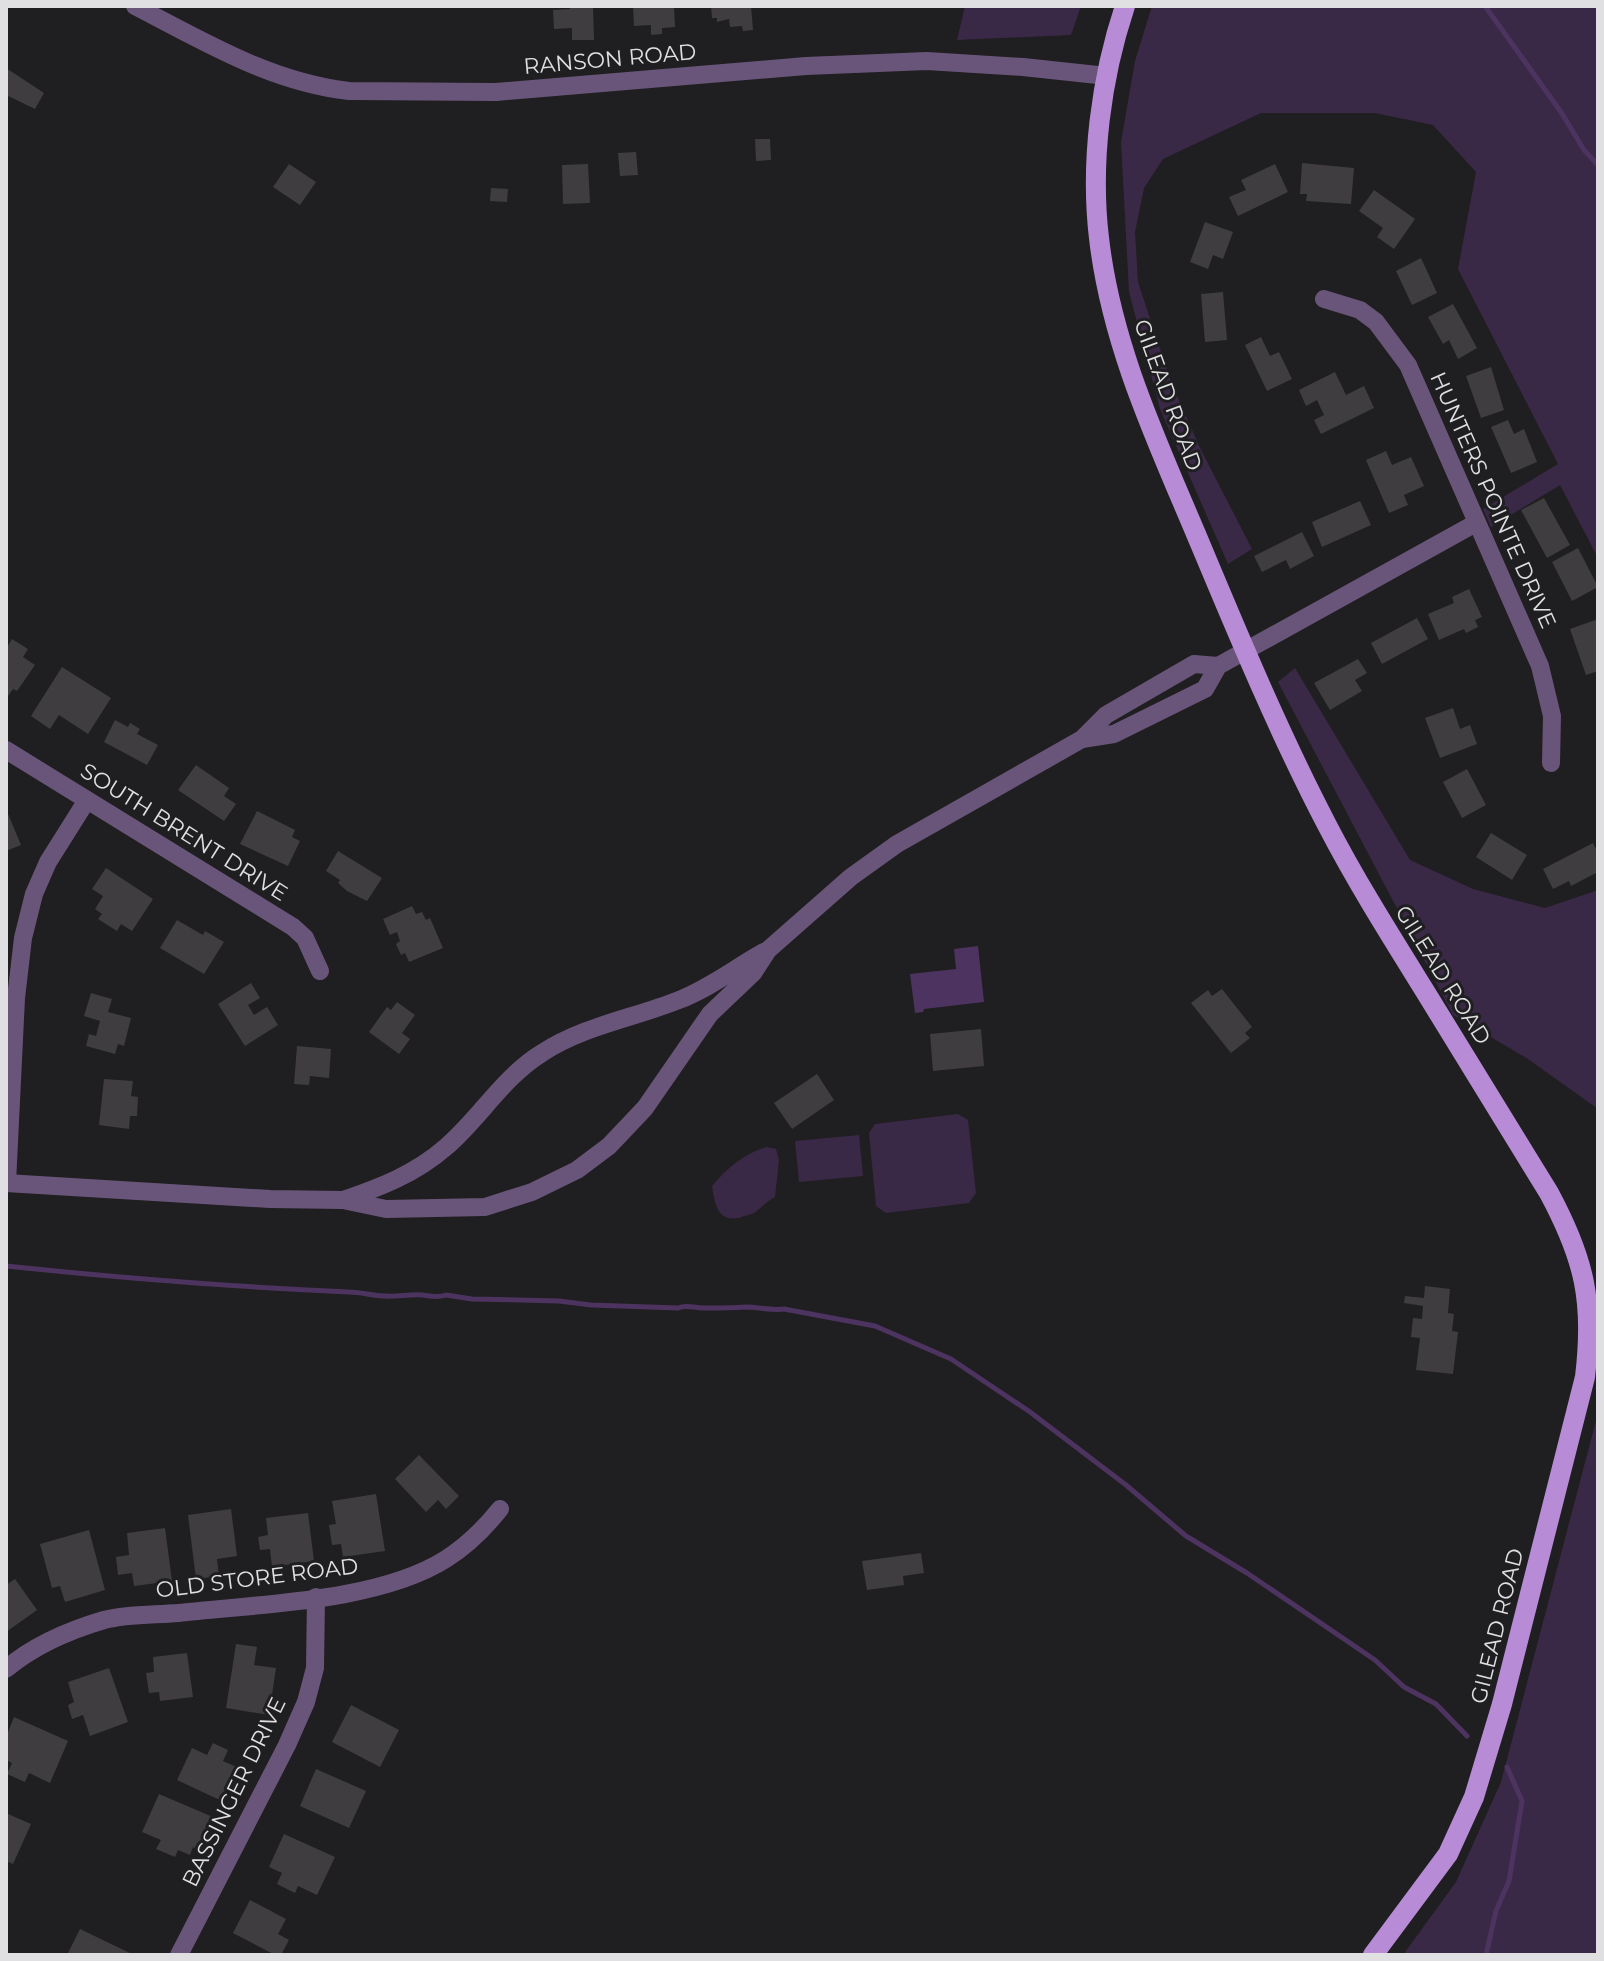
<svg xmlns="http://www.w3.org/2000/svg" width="1604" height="1961" font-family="Montserrat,sans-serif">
	<rect width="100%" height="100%" fill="#1f1e20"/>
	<g fill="#3a2946">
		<path d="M965,6H1081L1071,35L957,40Z"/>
		<path d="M1152,6H1598V558L1560,485L1491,527L1483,509L1558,464L1458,269L1476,172L1433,125L1375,113H1261L1163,159L1144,188L1135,232L1138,282L1171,382L1200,448L1252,549L1228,564L1160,409L1129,292L1121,142L1135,61Z"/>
		<path d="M1295,668L1410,860L1473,889L1545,908L1598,890V1109L1528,1059L1453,1015L1278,682Z"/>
		<path d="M958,1114L968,1120L976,1193L969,1203L886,1213L876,1206L869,1133L875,1124Z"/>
		<path d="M859,1135L863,1176L799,1182L795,1141Z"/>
		<path d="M767,1147L776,1149L779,1160L775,1197C767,1201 762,1207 754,1213C752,1214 744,1216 742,1217C718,1224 715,1205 712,1186C726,1169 746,1152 767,1147Z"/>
		<path d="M1598,1413V1955H1403L1456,1882L1501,1782Z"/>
	</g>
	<path fill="#4d335f" d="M978,946L984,1002L924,1009L923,1012L915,1013L910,974L956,969L954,949Z"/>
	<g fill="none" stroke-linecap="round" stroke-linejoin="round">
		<g stroke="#4d335f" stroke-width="5">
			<path d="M1485,6L1561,112L1584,150L1598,165"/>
			<path d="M6,1266C120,1278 234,1287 349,1292C361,1292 373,1296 385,1296C397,1297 410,1294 422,1295C431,1296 437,1298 446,1295L472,1299L559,1301L591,1305L678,1308C687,1304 693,1308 703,1308C717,1308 732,1308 746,1307C759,1307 771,1311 784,1309L875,1326L951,1359L1030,1412L1126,1485L1186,1536L1247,1573L1375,1660L1404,1687L1436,1704L1467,1736"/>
			<path d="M1486,1955L1496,1911L1509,1881L1522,1801L1507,1767"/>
		</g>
	</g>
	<g fill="#3f3d40">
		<path d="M570,6H593L594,40H572V28L554,29L553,10L570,9Z"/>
		<path d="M633,6H674L675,27L662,28V34L651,35V25L634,26Z"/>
		<path d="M711,6H751L753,30L743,31L742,26L730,27L729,19L717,22V18H712Z"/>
		<path d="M6,68L44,93L35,109L6,95Z"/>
		<path d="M755,139H770L771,160L756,161Z"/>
		<path d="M636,152L638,175L620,176L618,153Z"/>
		<path d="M1302,163L1354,168L1351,204L1306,201L1307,194H1300Z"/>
		<path d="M289,164L316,182L300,205L273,187Z"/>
		<path d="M588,164L590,203L563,204L562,165Z"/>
		<path d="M1275,164L1288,192L1238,216L1229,197L1246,190L1241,180Z"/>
		<path d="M491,188L508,189L507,202L490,201Z"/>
		<path d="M1374,190L1415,219L1394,249L1377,237L1383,228L1359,211Z"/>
		<path d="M1205,222L1233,232L1223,259L1213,255L1208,269L1190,262Z"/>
		<path d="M1421,258L1437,293L1412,305L1396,271Z"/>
		<path d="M1223,292L1227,340L1205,342L1201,294Z"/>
		<path d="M1453,304L1477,348L1458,359L1449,340L1443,344L1428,317Z"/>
		<path d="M1261,337L1270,356L1279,352L1292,379L1267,391L1245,345Z"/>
		<path d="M1491,367L1504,410L1481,418L1466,376Z"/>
		<path d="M1335,372L1346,395L1364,386L1374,408L1321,434L1314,420L1324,415L1317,400L1306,406L1299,390Z"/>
		<path d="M1508,420L1514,434L1524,429L1537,462L1511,473L1491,427Z"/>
		<path d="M1386,451L1392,465L1411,457L1424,486L1404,495L1408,505L1389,513L1366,460Z"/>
		<path d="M1544,498L1570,545L1547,558L1521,510Z"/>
		<path d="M1360,501L1371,525L1322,547L1312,522Z"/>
		<path d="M1302,532L1314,556L1290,569L1286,560L1262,572L1254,556Z"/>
		<path d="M1578,548L1598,587L1572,601L1552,562Z"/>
		<path d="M1469,589L1482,617L1475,620L1478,627L1466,633L1464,629L1439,640L1428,614L1454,603L1452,597Z"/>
		<path d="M1417,618L1428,639L1382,664L1371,643Z"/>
		<path d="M1598,619V671L1586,675L1570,629Z"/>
		<path d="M12,639L28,649L23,657L35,665L17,691L13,689L6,699V649Z"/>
		<path d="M1358,659L1367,673L1355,680L1362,691L1330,710L1314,683Z"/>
		<path d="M62,667L111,698L88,734L59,715L50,729L31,716Z"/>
		<path d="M1453,708L1460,729L1470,725L1477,744L1440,758L1425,718Z"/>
		<path d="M115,720L128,727L130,723L140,729L137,734L158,745L147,765L104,742Z"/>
		<path d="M196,765L229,788L224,796L236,804L224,821L178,790Z"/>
		<path d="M1467,769L1486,805L1462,818L1443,782Z"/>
		<path d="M6,809L21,845L6,851Z"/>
		<path d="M257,811L295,830L292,837L300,841L288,866L240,844Z"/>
		<path d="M1491,833L1527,855L1512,880L1476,857Z"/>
		<path d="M1593,843L1598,853V872L1571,886L1569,881L1553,889L1543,869Z"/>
		<path d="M338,851L382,878L367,901L347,891L338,883L340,880L326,871Z"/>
		<path d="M106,868L153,899L132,931L121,924L117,931L98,919L102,914L95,909L103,896L92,889Z"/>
		<path d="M412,906L416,914L422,912L426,920L430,918L443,948L409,962L405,953L401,955L396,944L400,941L397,932L390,935L383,919Z"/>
		<path d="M177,920L203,935L205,931L224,942L204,974L160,948Z"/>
		<path d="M251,983L260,998L248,1005L254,1015L267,1007L278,1025L245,1046L218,1004Z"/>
		<path d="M1222,989L1252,1027L1245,1033L1250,1038L1231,1053L1191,1003L1208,990L1212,996Z"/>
		<path d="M91,993L112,999L108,1012L131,1018L124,1046L118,1044L115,1054L86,1046L89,1034L96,1036L100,1021L84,1016Z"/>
		<path d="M397,1002L415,1015L402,1033L410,1039L399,1054L369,1032L387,1007L391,1010Z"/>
		<path d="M981,1029L984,1066L933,1071L930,1034Z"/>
		<path d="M297,1046L331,1049L329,1078L310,1076L309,1085L294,1084Z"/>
		<path d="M817,1074L834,1100L792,1129L774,1103Z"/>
		<path d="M104,1079L133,1081L131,1096L138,1097L137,1116H130L129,1129L99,1125Z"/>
		<path d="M1425,1286L1450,1289L1448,1313L1454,1314L1452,1331L1458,1332L1453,1374L1416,1370L1420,1338L1411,1337L1413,1318L1422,1319L1423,1306L1404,1303L1405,1296L1424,1298Z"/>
		<path d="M419,1455L459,1496L446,1509L438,1500L426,1512L395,1479Z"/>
		<path d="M376,1494L385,1551L343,1557L341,1544L332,1545L329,1525L336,1524L332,1501Z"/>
		<path d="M231,1509L237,1556L217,1559L219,1576L196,1579L188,1515Z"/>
		<path d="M308,1513L314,1561L272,1567L270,1549L260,1550L258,1537L268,1535L266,1518Z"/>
		<path d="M165,1528L172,1581L134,1586L132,1573L118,1575L116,1557L129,1555L127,1533Z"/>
		<path d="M89,1530L105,1590L65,1602L60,1586L52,1588L40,1544Z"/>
		<path d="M921,1553L924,1573L903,1576L904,1585L867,1590L862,1561Z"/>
		<path d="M15,1579L37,1610L6,1632V1585Z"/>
		<path d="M236,1644L257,1647L254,1665L276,1668L269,1715L226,1708Z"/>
		<path d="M187,1653L193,1697L160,1701L159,1692L149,1693L146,1673L154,1672L153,1657Z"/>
		<path d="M109,1668L128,1722L90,1736L83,1715L72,1719L68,1705L74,1702L68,1682Z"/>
		<path d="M351,1705L399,1730L380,1767L332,1742Z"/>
		<path d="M14,1717L68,1741L50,1783L29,1773L25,1782L7,1774L12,1763L6,1760V1737Z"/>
		<path d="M213,1743L228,1750L223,1761L239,1768L224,1802L177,1780L192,1748L207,1755Z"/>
		<path d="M316,1769L366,1791L349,1828L300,1806Z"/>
		<path d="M159,1794L213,1817L198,1850L193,1847L190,1855L178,1850L175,1857L156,1849L161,1840L142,1832Z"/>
		<path d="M6,1813L31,1824L13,1864L6,1861Z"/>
		<path d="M284,1834L335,1857L317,1895L298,1886L295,1893L277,1884L282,1873L269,1867Z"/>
		<path d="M250,1900L286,1919L278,1934L289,1940L281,1955H275L233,1933Z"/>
		<path d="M80,1929L134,1955H67Z"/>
	</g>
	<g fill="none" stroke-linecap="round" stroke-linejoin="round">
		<g stroke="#6a557a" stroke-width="18">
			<path d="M135,6C203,41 270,82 349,91L496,92L806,66L927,61L1023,67L1107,76"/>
			<path d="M1324,299L1360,310L1376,322L1408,365L1540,666L1552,716L1551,763"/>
			<path d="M1082,739L1114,734L1205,689L1218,666L1476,523"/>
			<path d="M6,750L293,927L305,938L320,971"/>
			<path d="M6,1183L270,1199L343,1200L386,1209L485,1207L532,1192L577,1170L609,1146L645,1108L710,1014L753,973L768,950L851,877L897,844L1082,739L1106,715L1194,664L1218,666"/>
			<path d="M7,1183L16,998L23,938L34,894L48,862L87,800"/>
			<path d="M343,1200C381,1187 415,1174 446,1147C480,1118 503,1077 542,1053C583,1026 634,1018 679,1000C710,988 735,968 764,952"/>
			<path d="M6,1669C33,1646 70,1630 104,1620C127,1614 154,1615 178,1613C258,1604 378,1602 446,1559C468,1545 484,1529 500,1509"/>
			<path d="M179,1955L287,1745L306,1702L315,1668L316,1597"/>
		</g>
		<path stroke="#b88bd7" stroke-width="20" d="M1125,6C1101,78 1090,162 1099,238C1111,343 1155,437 1196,534C1237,632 1278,731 1327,825C1356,881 1390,935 1423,988C1465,1057 1507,1125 1549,1193C1585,1260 1594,1302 1585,1377L1502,1704L1474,1797L1448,1854L1373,1955"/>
	</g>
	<g text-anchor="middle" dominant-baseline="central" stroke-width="6" stroke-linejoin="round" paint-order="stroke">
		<g font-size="22" fill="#e0dfe1" stroke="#1f1e20">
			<text transform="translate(610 59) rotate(-5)">RANSON ROAD</text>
			<text transform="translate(1168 395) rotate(70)">GILEAD ROAD</text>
			<text transform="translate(1493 500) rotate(66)">HUNTERS POINTE DRIVE</text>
			<text transform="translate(184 832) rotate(32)">SOUTH BRENT DRIVE</text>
			<text transform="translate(1443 975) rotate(58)">GILEAD ROAD</text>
			<text transform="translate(257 1578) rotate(-7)">OLD STORE ROAD</text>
			<text transform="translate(1497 1626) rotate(-76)">GILEAD ROAD</text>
			<text transform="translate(234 1792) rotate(-64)">BASSINGER DRIVE</text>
		</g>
	</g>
	<rect width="1604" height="1961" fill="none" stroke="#e0dfe1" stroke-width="16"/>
</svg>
